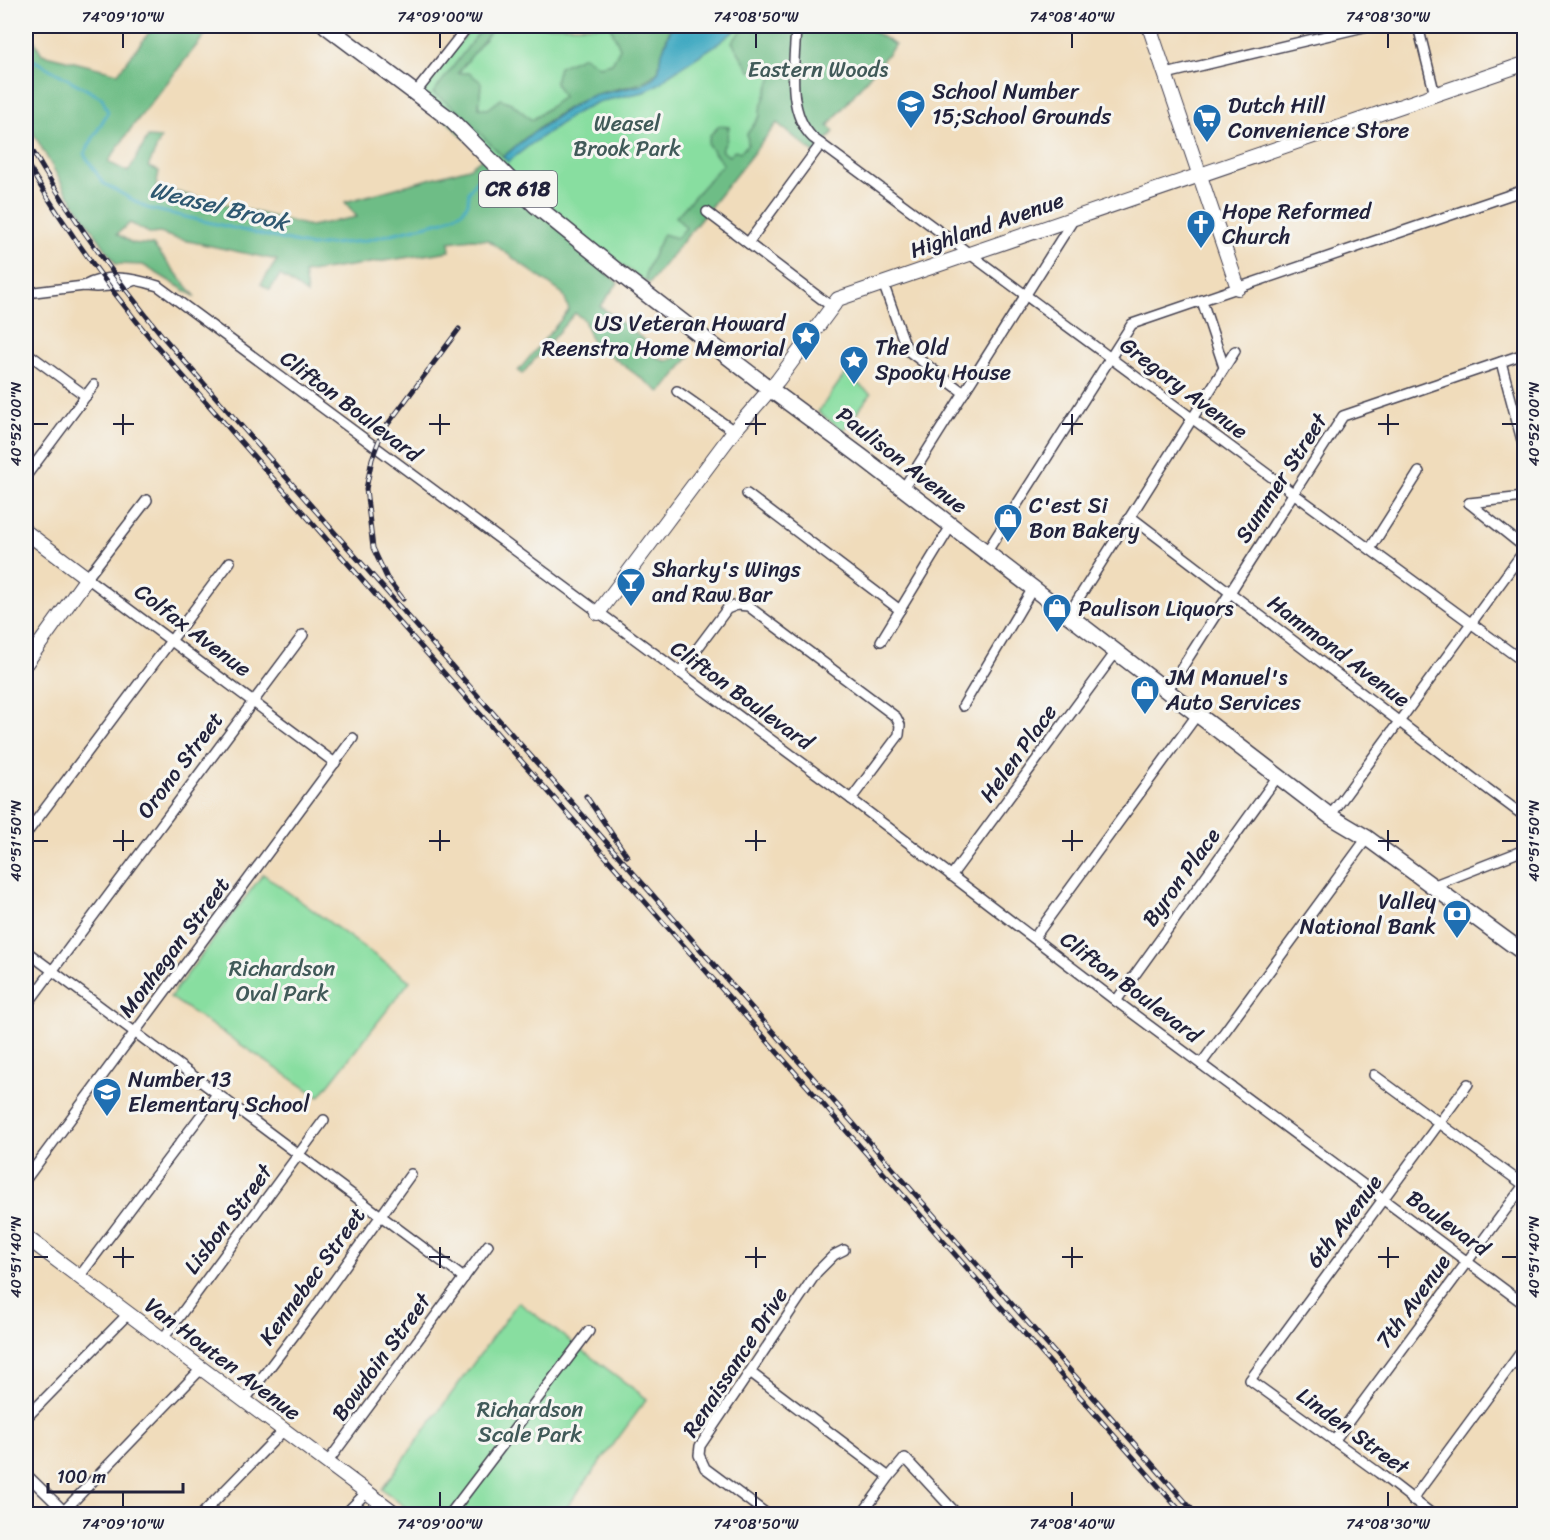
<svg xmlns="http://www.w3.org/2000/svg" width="1550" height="1540" font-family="Sriracha,sans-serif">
	<rect width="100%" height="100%" fill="#f6f6f2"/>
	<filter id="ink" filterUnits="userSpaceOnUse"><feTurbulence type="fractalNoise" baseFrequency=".0167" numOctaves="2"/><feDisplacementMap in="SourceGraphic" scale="12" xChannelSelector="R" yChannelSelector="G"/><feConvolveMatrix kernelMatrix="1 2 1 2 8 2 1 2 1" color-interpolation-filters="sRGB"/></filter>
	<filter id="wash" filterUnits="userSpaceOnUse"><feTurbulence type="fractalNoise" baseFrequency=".008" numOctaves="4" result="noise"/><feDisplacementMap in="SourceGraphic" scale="24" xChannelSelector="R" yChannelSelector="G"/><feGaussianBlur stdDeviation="1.35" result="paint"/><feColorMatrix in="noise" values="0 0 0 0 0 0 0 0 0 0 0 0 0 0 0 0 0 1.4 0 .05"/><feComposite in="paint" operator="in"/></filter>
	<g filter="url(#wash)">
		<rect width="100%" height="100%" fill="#f0dcbb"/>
		<g fill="#88dea0" stroke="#55806e" stroke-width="1.5">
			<path d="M474,26H865L895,45L828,126L834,131L823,146L777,123L649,284L535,205L416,92Z"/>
			<path d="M845,374L871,394L843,431L818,412Z"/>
			<path d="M263,874L410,981L319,1097L170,997Z"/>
			<path d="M518,1302L647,1399L562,1514H414L382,1489Z"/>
		</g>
		<g fill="#6ebd86" stroke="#487060" stroke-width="1.5">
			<path d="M26,26L42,54L118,73L154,26H212L132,127L108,162L128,172L148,137L161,138L148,167L159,171L156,187L310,226L357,217L345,202L469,168L486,155L535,205L618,283L600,306L648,343L649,351C662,361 665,365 680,355L690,356L665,388L660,392L592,342L584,320L575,313L522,374L518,371L569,310L563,294L488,240L472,239L449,242L450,251L304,273L307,294L280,275L270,290L261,284L277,260L174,238L160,233L151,234L130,223L117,234L132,243L153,245L196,297L143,265L116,264L66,191L26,120Z"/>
			<path d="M484,26H495L458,73H469L481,82C481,91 479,99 479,108L488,109L501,99L511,103L532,120L563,97L555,82L559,67L584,56L599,66L612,63L620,48L610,26H672L667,37L659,66V70C637,92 617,85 591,96C559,110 529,134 503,157L457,110L433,93Z"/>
			<path d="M745,26H865L895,45L828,126L834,131L823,146L814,153L777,123L649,284L646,282V272L663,234L677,238L686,228L676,217L723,164L708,145L710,135L719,126L729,127L726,142L721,150L729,156L735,150L741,152L748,144L747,134L760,116V110L774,71H750L732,42Z"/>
		</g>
		<path fill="#42aac2" stroke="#32667e" stroke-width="1.5" d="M672,26H741L719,43L669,75L659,84L644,92L598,102L585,108L573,115L530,145L508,162L503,157L526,138L568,109L586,98L595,95L642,85L654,77L659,70L660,58Z"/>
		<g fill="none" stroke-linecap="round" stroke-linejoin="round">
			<path stroke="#42aac2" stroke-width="3" d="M26,56L102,98L108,112L84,154L103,183L147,208L311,246L363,241L444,221L463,211L468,203L469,192L475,182L489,172"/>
		</g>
	</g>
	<g filter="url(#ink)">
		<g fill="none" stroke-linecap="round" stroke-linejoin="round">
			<g stroke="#413e4e" stroke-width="12">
				<g id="street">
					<path d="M796,26C795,61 785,111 813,138L1293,493L1524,662"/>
					<path d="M1418,26L1435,95"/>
					<path d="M1166,74L1368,26"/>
					<path d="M416,92L468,26"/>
					<path d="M707,212L832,307"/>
					<path d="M748,243L821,144"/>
					<path d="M883,283L907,350L964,393"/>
					<path d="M84,286C107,273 134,278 158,286L851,799L1116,1001L1524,1304"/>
					<path d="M26,293L84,286L96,287L123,285L135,280"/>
					<path d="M1202,301L1224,367"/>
					<path d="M26,352L86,396"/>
					<path d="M1501,362L1524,448"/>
					<path d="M677,391L734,431"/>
					<path d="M26,476L94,385"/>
					<path d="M903,489L1075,217"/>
					<path d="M747,494L900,610"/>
					<path d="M147,500L87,578L335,763"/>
					<path d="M1469,503L1524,547"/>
					<path d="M1469,503L1524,497"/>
					<path d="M1131,517L1477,781L1524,816"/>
					<path d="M1370,549L1419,472"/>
					<path d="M986,553L1132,324L1524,190"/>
					<path d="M1068,615L1235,351"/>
					<path d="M881,641L951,526"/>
					<path d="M679,673L727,609L737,605L748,606L896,717L900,725L899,735L851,799"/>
					<path d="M1167,691L1343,416L1524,354"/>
					<path d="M963,706L1033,588"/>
					<path d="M1330,816L1524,551"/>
					<path d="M26,834L230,562"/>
					<path d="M951,876L1116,652"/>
					<path d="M1432,886L1524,850"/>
					<path d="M1034,938L1197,715"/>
					<path d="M26,951L464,1278"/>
					<path d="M1116,1001L1278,776"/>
					<path d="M26,1006L303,635"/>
					<path d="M1201,1064L1367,838"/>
					<path d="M1374,1075L1524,1185"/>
					<path d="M26,1179L353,738"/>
					<path d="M79,1277L217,1094"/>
					<path d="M162,1340L324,1120"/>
					<path d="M750,1372L889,1477"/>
					<path d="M244,1401L314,1309L411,1174"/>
					<path d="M26,1418L128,1314"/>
					<path d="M1334,1441L1524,1185"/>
					<path d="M327,1463L488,1245"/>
					<path d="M26,1474L67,1514"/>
					<path d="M1412,1500L1524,1348"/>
					<path d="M61,1514L201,1369"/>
					<path d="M202,1514L283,1431"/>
					<path d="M345,1514L367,1492"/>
					<path d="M450,1514L589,1331"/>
					<path d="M767,1514L705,1468L699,1455L700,1446L817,1272L834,1255L844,1250"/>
					<path d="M862,1514L889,1477L905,1458L957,1514"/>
					<path d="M1432,1514L1379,1473L1250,1380L1468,1084"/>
				</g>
			</g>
			<g stroke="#413e4e" stroke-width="16">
				<g id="secondary">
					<path d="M1149,26L1238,288"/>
					<path d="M26,532L87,578L26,663"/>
					<path d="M598,613L734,431L778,380L838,299L1524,64"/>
					<path d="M26,1237L396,1514"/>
				</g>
			</g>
			<g stroke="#413e4e" stroke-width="18">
				<path id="primary" d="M326,26L451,120L535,205L623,276L770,389L862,457L1330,816L1367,838L1524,953"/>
			</g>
			<use href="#street" stroke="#fff" stroke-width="9"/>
			<use href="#secondary" stroke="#fff" stroke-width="14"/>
			<use href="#primary" stroke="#fff" stroke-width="15"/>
			<g stroke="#22223b" stroke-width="5">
				<g id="rail">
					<path d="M26,140C66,210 113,275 164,338L1196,1514"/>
					<path d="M26,162C64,227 107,286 155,344L1183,1514"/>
					<path d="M403,599L387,578L373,548L366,489L372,459L382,432L459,329"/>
					<path d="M586,796L627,856"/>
				</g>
			</g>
			<use href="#rail" stroke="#f6f6f2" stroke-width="3" stroke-dasharray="9" stroke-linecap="butt"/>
		</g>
	</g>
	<path fill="none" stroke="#22223b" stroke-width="2" d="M123,33V48M440,33V48M756,33V48M1072,33V48M1388,33V48M123,414V435M440,414V435M756,414V435M1072,414V435M1388,414V435M33,424H48M113,424H134M429,424H450M745,424H766M1062,424H1083M1378,424H1399M1502,424H1517M123,830V851M440,830V851M756,830V851M1072,830V851M1388,830V851M33,841H48M113,841H134M429,841H450M745,841H766M1062,841H1083M1378,841H1399M1502,841H1517M123,1247V1268M440,1247V1268M756,1247V1268M1072,1247V1268M1388,1247V1268M33,1257H48M113,1257H134M429,1257H450M745,1257H766M1062,1257H1083M1378,1257H1399M1502,1257H1517M123,1492V1507M440,1492V1507M756,1492V1507M1072,1492V1507M1388,1492V1507"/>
	<defs>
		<g id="school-pin" transform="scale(1.5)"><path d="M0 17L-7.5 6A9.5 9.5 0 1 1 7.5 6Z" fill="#1f6fb2" stroke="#f6f6f2"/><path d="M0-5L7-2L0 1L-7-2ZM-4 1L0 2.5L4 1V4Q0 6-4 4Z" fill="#fff"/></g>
		<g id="supermarket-pin" transform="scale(1.5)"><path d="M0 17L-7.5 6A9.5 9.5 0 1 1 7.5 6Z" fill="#1f6fb2" stroke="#f6f6f2"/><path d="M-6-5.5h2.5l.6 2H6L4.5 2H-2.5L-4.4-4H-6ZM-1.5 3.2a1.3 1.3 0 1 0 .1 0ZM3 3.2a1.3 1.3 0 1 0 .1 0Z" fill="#fff"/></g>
		<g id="church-pin" transform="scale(1.5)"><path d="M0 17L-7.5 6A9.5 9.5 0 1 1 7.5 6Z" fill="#1f6fb2" stroke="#f6f6f2"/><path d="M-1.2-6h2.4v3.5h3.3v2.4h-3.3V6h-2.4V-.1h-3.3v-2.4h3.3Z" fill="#fff"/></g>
		<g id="sight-pin" transform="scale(1.5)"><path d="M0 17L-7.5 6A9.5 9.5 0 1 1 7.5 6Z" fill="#1f6fb2" stroke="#f6f6f2"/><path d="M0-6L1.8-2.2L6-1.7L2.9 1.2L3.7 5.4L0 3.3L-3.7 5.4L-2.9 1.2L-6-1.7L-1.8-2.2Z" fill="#fff"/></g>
		<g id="shop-pin" transform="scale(1.5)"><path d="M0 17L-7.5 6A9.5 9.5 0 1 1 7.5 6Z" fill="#1f6fb2" stroke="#f6f6f2"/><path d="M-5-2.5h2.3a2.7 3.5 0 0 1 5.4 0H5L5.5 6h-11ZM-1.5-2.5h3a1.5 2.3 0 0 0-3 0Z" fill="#fff"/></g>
		<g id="bar-pin" transform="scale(1.5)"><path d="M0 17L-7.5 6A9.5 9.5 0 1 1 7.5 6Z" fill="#1f6fb2" stroke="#f6f6f2"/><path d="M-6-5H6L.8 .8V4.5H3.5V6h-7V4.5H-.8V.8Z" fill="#fff"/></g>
		<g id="bank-pin" transform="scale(1.5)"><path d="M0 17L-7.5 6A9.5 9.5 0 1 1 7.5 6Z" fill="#1f6fb2" stroke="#f6f6f2"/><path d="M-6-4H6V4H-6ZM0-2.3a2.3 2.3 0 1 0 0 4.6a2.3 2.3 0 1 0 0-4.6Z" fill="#fff"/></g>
	</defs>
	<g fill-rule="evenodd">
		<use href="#school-pin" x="911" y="104"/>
		<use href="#supermarket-pin" x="1207" y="118"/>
		<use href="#church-pin" x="1201" y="224"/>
		<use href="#sight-pin" x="806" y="336"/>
		<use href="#sight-pin" x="854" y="360"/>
		<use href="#shop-pin" x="1008" y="518"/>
		<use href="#bar-pin" x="631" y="582"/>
		<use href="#shop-pin" x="1057" y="608"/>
		<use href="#shop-pin" x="1145" y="690"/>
		<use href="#bank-pin" x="1457" y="914"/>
		<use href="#school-pin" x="107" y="1092"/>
	</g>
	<g text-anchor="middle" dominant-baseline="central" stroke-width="6" stroke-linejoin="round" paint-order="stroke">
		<rect fill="#f6f6f2" stroke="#626272" stroke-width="1.5" x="479" y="171" width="78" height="36" rx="4.5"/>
		<g font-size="21" font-weight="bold" fill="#22223b">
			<text x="518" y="189">CR 618</text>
		</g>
		<g font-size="22" fill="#415a59" stroke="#f6f6f2">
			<text x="818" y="69">Eastern Woods</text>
			<text x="627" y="123">Weasel<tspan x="627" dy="25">Brook Park</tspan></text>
			<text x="282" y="968">Richardson<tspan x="282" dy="25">Oval Park</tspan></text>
			<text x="530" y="1409">Richardson<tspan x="530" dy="25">Scale Park</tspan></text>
		</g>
		<g font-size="22" fill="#22223b" stroke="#f6f6f2" text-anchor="start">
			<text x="932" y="91">School Number<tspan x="932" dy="25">15;School Grounds</tspan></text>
			<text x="1228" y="105">Dutch Hill<tspan x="1228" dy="25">Convenience Store</tspan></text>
			<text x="1222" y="211">Hope Reformed<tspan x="1222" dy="25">Church</tspan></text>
			<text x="785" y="323" text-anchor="end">US Veteran Howard<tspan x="785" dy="25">Reenstra Home Memorial</tspan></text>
			<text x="875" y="347">The Old<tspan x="875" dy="25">Spooky House</tspan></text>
			<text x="1029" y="505">C'est Si<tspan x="1029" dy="25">Bon Bakery</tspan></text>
			<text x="652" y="569">Sharky's Wings<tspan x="652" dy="25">and Raw Bar</tspan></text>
			<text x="1078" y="608">Paulison Liquors</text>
			<text x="1166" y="677">JM Manuel's<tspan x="1166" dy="25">Auto Services</tspan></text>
			<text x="1436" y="901" text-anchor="end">Valley<tspan x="1436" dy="25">National Bank</tspan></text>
			<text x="128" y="1079">Number 13<tspan x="128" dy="25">Elementary School</tspan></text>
		</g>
		<g font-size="22" fill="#22223b" stroke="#f6f6f2">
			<text transform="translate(987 225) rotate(-19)">Highland Avenue</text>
			<text transform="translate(1184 388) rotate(37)">Gregory Avenue</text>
			<text transform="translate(351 406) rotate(37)">Clifton Boulevard</text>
			<text transform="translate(902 460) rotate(38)">Paulison Avenue</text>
			<text transform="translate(1281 478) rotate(-57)">Summer Street</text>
			<text transform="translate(193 630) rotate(37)">Colfax Avenue</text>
			<text transform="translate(1339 651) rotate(37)">Hammond Avenue</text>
			<text transform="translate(742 695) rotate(36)">Clifton Boulevard</text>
			<text transform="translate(1018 753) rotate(-54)">Helen Place</text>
			<text transform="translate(180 765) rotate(-53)">Orono Street</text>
			<text transform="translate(1181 877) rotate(-54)">Byron Place</text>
			<text transform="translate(174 947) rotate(-53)">Monhegan Street</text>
			<text transform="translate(1131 987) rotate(37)">Clifton Boulevard</text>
			<text transform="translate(228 1219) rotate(-53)">Lisbon Street</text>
			<text transform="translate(1344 1221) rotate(-53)">6th Avenue</text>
			<text transform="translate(1448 1223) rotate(36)">Boulevard</text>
			<text transform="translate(312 1276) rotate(-54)">Kennebec Street</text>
			<text transform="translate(1413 1301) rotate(-54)">7th Avenue</text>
			<text transform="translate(381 1357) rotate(-54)">Bowdoin Street</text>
			<text transform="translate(223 1359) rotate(37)">Van Houten Avenue</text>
			<text transform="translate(735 1362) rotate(-57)">Renaissance Drive</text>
			<text transform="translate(1353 1431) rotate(36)">Linden Street</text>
		</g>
		<g font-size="24" font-style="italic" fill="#2f5871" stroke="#f6f6f2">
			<text transform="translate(219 206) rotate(14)">Weasel Brook</text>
		</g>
	</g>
	<rect width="1550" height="1540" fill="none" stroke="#f6f6f2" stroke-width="66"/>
	<path d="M48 1483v9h135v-9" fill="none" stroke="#22223b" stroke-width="3"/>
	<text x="57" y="1483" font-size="18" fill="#22223b" stroke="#f6f6f2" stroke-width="4.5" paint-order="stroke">100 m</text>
	<rect x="33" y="33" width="1484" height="1474" fill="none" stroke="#22223b" stroke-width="2"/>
	<g font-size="15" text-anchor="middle" fill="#22223b">
		<text x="123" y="22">74°09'10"W</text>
		<text x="440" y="22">74°09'00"W</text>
		<text x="756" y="22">74°08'50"W</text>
		<text x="1072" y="22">74°08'40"W</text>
		<text x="1388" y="22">74°08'30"W</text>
		<text transform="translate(16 424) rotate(-90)" y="5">40°52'00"N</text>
		<text transform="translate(1534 424) rotate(-90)" y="5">40°52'00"N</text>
		<text transform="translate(16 841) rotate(-90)" y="5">40°51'50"N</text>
		<text transform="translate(1534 841) rotate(-90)" y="5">40°51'50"N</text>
		<text transform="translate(16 1257) rotate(-90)" y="5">40°51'40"N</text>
		<text transform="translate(1534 1257) rotate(-90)" y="5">40°51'40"N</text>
		<text x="123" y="1529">74°09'10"W</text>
		<text x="440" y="1529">74°09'00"W</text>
		<text x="756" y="1529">74°08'50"W</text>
		<text x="1072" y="1529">74°08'40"W</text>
		<text x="1388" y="1529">74°08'30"W</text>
	</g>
</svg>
